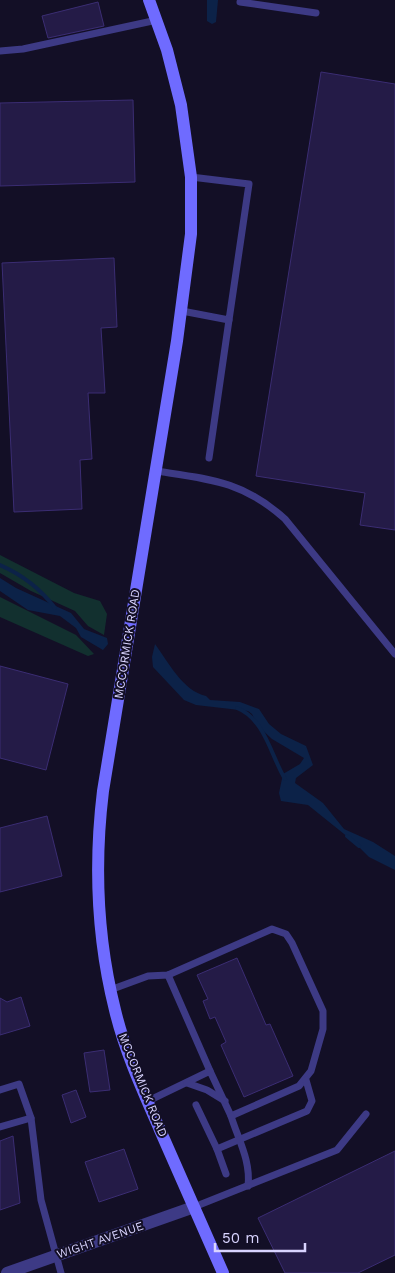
<svg xmlns="http://www.w3.org/2000/svg" width="395" height="1273" font-family="'Work Sans',sans-serif">
	<rect width="100%" height="100%" fill="#130f26"/>
	<g fill="#12302f">
		<path d="M0,555L74,593L100,601L107,614L104,635L88,626L75,611L31,591L0,573Z"/>
		<path d="M0,597L76,635L94,654L88,656L0,617Z"/>
	</g>
	<g fill="#0c2248">
		<path d="M207,0H218L216,22L212,24L207,21Z"/>
		<path d="M0,578L16,588L71,613L84,629L107,638L108,644L103,650L81,637L76,628L60,616L28,610L0,591Z"/>
		<path d="M155,644C169,663 183,691 206,696L210,700L240,702L259,709L269,724L281,734L306,746L313,765L296,778L295,783L323,803L344,829L373,842L395,856V870L369,857L354,842L308,805L281,801L279,793L283,774L300,764L304,758L272,739L257,725L252,714L248,711L196,705L184,700L153,667L152,657Z"/>
	</g>
	<g fill="none" stroke-linecap="round" stroke-linejoin="round">
		<g stroke="#0c2248" stroke-width="4">
			<path d="M0,565C23,575 40,588 55,608"/>
			<path d="M237,708C265,719 271,756 285,779"/>
			<path d="M347,836L359,846"/>
		</g>
	</g>
	<g fill="#241b47" stroke="#3b2d73">
		<path d="M98,2L104,26L48,38L42,16Z"/>
		<path d="M321,72L395,84V530L360,525L365,493L256,476Z"/>
		<path d="M133,100L135,182L0,186V103Z"/>
		<path d="M114,258L117,327L101,328L105,393H88L92,459L80,460L82,509L14,512L2,263Z"/>
		<path d="M0,666L68,684L46,770L0,758Z"/>
		<path d="M47,816L62,876L0,892V828Z"/>
		<path d="M237,958L266,1025L270,1024L293,1076L244,1097L221,1045L226,1042L215,1017L210,1019L203,1001L208,999L197,975Z"/>
		<path d="M21,997L30,1026L0,1035V998L7,1002Z"/>
		<path d="M104,1050L110,1090L90,1092L84,1053Z"/>
		<path d="M76,1090L86,1117L71,1123L62,1095Z"/>
		<path d="M13,1136L20,1203L0,1210V1141Z"/>
		<path d="M124,1149L138,1189L99,1202L85,1162Z"/>
		<path d="M395,1151V1255L358,1273H285L258,1218Z"/>
	</g>
	<g fill="none" stroke-linecap="round" stroke-linejoin="round">
		<g stroke="#3d3a85" stroke-width="7">
			<path d="M240,2L316,13"/>
			<path d="M0,51L23,49L157,20"/>
			<path d="M182,311L229,320L249,184L191,177"/>
			<path d="M209,458L229,320"/>
			<path d="M156,471C209,479 243,481 285,519L395,654"/>
			<path d="M168,975L210,1071"/>
			<path d="M110,990L148,976L168,975L272,929L286,934L292,943L323,1011V1029L311,1071L299,1086L231,1116L210,1071L148,1101"/>
			<path d="M187,1083L207,1090L225,1101"/>
			<path d="M0,1090L19,1084L31,1118L41,1200L61,1273"/>
			<path d="M196,1105L217,1149"/>
			<path d="M231,1116C238,1139 251,1161 248,1186"/>
			<path d="M0,1127L31,1118"/>
			<path d="M226,1174L217,1149L307,1111L312,1101L306,1080"/>
			<path d="M194,1207L337,1150L366,1114"/>
		</g>
		<path stroke="#3d3a85" stroke-width="12" d="M7,1273L194,1207"/>
		<path stroke="#6f6bff" stroke-width="12" d="M149,0L167,50L181,105L191,177V234L177,341L103,791C94,865 97,938 115,1010C125,1052 143,1091 160,1130C181,1178 202,1225 223,1273"/>
	</g>
	<g text-anchor="middle" dominant-baseline="central" stroke-width="4" stroke-linejoin="round" paint-order="stroke">
		<g font-size="12" fill="#d9d4ff" stroke="#130f26">
			<text transform="translate(127 644) rotate(-81)">MCCORMICK ROAD</text>
			<text transform="translate(143 1085) rotate(68)">MCCORMICK ROAD</text>
			<text transform="translate(100 1240) rotate(-19)">WIGHT AVENUE</text>
		</g>
	</g>
	<path d="M215 1243v8h90v-8" fill="none" stroke="#d9d4ff" stroke-width="2.5"/>
	<text x="222" y="1243" font-size="15" fill="#d9d4ff" stroke="#130f26" stroke-width="4" paint-order="stroke">50 m</text>
</svg>
